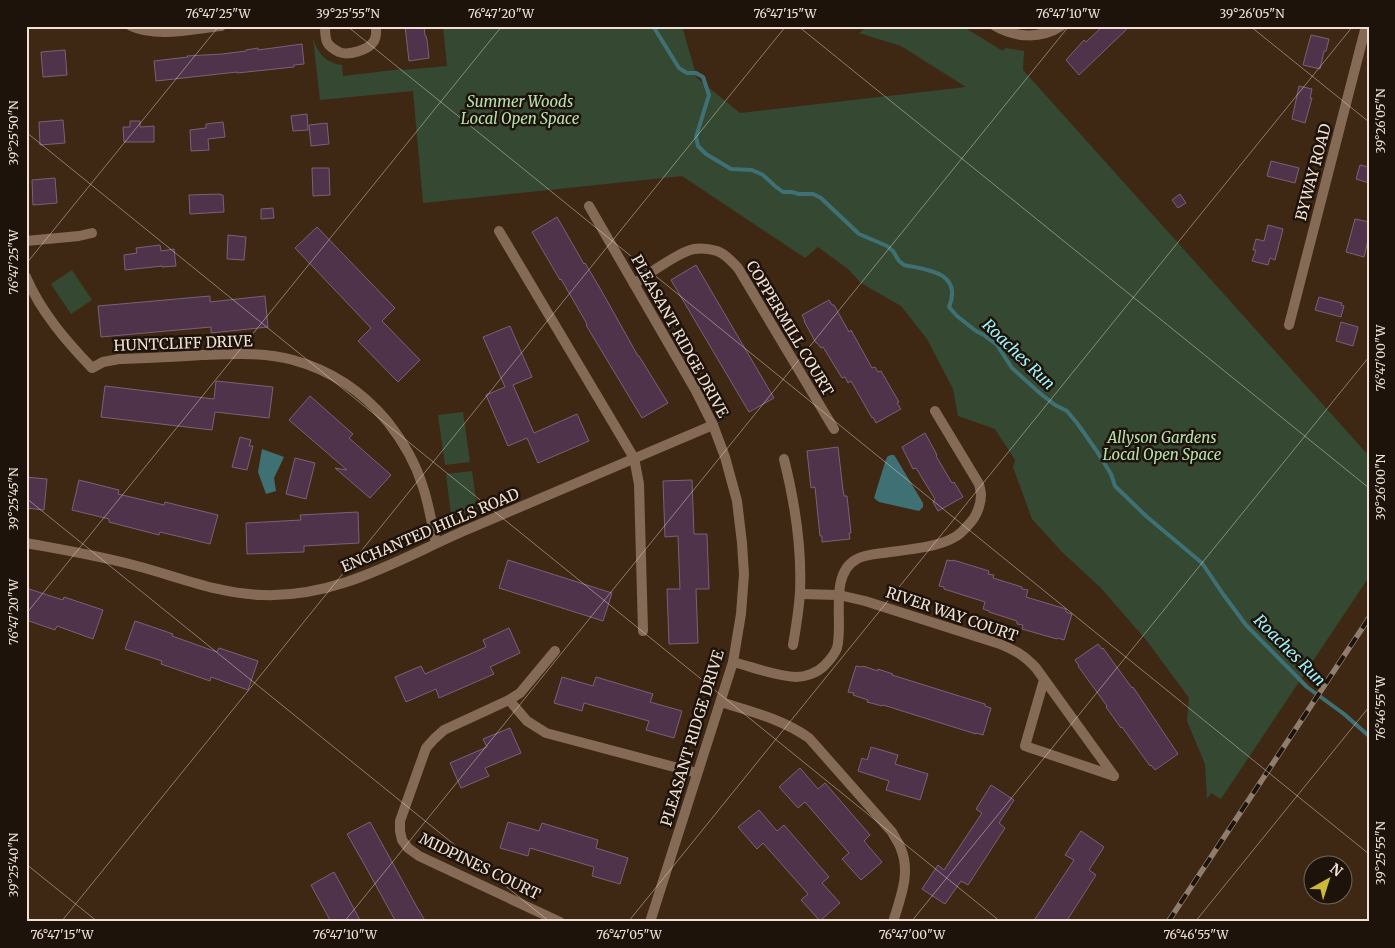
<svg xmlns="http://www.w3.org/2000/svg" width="1395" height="948" font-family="Merriweather,serif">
	<rect width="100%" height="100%" fill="#3e2814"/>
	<g fill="#354832">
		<path d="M443,26H682L697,78L740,113L966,87L901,46L859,33L869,26H962L1003,51L1005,48L1024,51L1023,70L1369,456V577L1221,799L1211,793L1207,799L1205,764L1187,721L1189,698L1147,641L1100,587L1062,552L1032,519L1013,467L1015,460L995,429L958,416L953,389L927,339L901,306L861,283L848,269L818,247L805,258L682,176L423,203L413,91L320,100L313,38C317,53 326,63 342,65L343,76L402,69L403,70L447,66Z"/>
		<path d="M72,270L92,300L71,314L51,284Z"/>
		<path d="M463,412L470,462L445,465L438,415Z"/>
		<path d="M472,471L477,508L465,513L451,515L446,474Z"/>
	</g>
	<g fill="#3f7074">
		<path d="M262,449L284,457L274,478L276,491L266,494L258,472Z"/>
		<path d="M891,455H894L896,458L923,503V507L919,511L879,502L874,498L886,459L888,456Z"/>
	</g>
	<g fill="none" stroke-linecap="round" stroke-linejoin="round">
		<path stroke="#3f7074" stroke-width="4" d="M653,26L679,68L687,73H696L703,77L709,95L696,137L698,146L706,154L731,169L752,170L763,175L775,186L783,192H792L799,194H813L821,198L859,234L887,246L893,251L899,261L904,265C927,270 963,272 949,307L957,316L976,331L984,335L997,345L1012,368L1041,394L1055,405L1067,411L1077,423L1096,450L1111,474L1115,486L1146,516L1202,563L1223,594L1246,625L1307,687L1344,714L1369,736"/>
	</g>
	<g fill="#4e334a" stroke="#7a6177">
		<path d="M405,26H424L425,36H426L427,40L429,58L409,61Z"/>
		<path d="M1103,26H1130L1079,75L1066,60L1084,40L1086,42Z"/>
		<path d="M1311,35L1329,39L1326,51H1324L1320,69L1303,65Z"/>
		<path d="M302,44L304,64L294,65V67L237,73V72L156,81L154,61L188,57L187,56L222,54L246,51V50L258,48V50Z"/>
		<path d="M65,50L67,75L43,77L41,52Z"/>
		<path d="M1299,86L1312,89L1310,98H1312L1305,123L1292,119Z"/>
		<path d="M307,114L308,130L293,131L291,116Z"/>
		<path d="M63,120L65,143L40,145L39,122Z"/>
		<path d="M130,121H140V127L154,126V142H124L123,127H130Z"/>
		<path d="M223,122L225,137L208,139L209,150L191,151L190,130L206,128V124Z"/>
		<path d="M327,123L329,144L311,146L309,125Z"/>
		<path d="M1271,161L1299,168L1295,183L1267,176Z"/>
		<path d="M1360,165L1369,167V183L1356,179Z"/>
		<path d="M312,168H329L330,195L313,196Z"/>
		<path d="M55,178L57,203L33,205L32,180Z"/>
		<path d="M220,194V195H223L224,212L190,214L189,195Z"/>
		<path d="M1180,194L1186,203L1178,208L1172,200Z"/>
		<path d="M273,208L274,218L261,219V209Z"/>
		<path d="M557,217L584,264L585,263L601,290L638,356H639L668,403L642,418L586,325L587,324L561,279L560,280L532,232Z"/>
		<path d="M1355,219L1369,222V236L1364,257L1346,252Z"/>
		<path d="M1268,225L1283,229L1275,260L1270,258L1268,265L1252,261L1256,250H1253L1256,239L1264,241Z"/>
		<path d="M317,227L395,308L382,321L420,360L398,382L358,341L371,328L295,248Z"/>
		<path d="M228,235L246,237L244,260L227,259Z"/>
		<path d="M160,245L161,251L174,249L176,266L162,267V266L125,270L124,255L137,253L136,248Z"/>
		<path d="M696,265L774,398L749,412L671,280Z"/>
		<path d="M210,296V302L265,296L268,327L211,333V327L101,337L98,306Z"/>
		<path d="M1319,297L1342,303L1341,305L1344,306L1341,317L1315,310Z"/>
		<path d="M829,300L832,305H834L849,332L851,330L872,368L875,367L878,372L881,371L899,402L897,403L901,409L876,423L873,417L872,418L851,381L848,383L845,377L842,378L823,347L821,348L817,343H816L804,321H805L802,315Z"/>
		<path d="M1341,322L1358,327L1353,346L1336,341Z"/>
		<path d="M510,326L532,377L513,385L534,433L577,414L589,441L538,463L527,438L508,446L486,395L505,387L483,337Z"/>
		<path d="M216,381L273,387L269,418L215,412L212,430L101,417L105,386L214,399Z"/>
		<path d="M310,396L353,434L349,438L391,475L370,498L335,468L347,470L289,420Z"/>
		<path d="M925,433L937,455L936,456L952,483L954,482L963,497L938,511L933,502L935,499L916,468L913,469L902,447Z"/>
		<path d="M240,437L251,440L249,446H253L247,470L232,467Z"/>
		<path d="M838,447L843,490L844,496H847L851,533H849L850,539L822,542V536H820L815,487L811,488L807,451Z"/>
		<path d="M295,458L315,463L306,499L286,494Z"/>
		<path d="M26,477L47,479L44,510L26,508Z"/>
		<path d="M79,480L119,490L118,494L164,505L165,502L218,515L210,544L160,532L159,535L109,522V519L72,510Z"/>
		<path d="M692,480L694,534H707L709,589H696L698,643L669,644L667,589H680L678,536L665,537L663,481Z"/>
		<path d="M358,512L359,543L304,546V552L247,554L246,523L301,520L300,515Z"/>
		<path d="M508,560L612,593L603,621L499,588Z"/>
		<path d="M947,560L953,561V560L989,571L988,574L994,575L993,578L1022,587V589L1028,590L1026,597L1066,609V612L1072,614L1064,640L1058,638L1057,639L1022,629L1023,625L1017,624V621L989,612V611L983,609L985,602L944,589V587L939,586Z"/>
		<path d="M26,588L63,600L64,597L103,610L93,639L57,626L55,630L26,620Z"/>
		<path d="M135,621L173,634L172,636L217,652L219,648L258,661L248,690L211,677L210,681L161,664L162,661L125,649Z"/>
		<path d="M509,628L520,653L490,667L494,674L439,698L436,689L406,702L395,677L421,666L425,674L486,647L483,640Z"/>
		<path d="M1098,644L1102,649L1103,648L1132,688L1133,687L1178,754L1155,770L1151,765L1150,766L1122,727L1121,728L1106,707L1107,706L1078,666H1079L1075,660Z"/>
		<path d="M856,666L862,667L863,666L878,671V669L893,674L892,675L985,704V706L991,708L983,735L976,733V734L883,705L882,706L867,702L868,700L853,695L854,693L848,692Z"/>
		<path d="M562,677L593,686L596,677L653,694L650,702L682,711L674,738L646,730L649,721L584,703L582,711L554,703Z"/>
		<path d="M510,728L521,753L485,768L489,776L461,788L450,763L487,747L483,739Z"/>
		<path d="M871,747L898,755L895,764L928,774L920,800L886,790L889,781L858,771L862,758L867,760Z"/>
		<path d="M800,768L818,789L825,783L870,835L864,841L882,862L861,880L842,859L849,853L805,802L798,808L779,787Z"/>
		<path d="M991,785L1014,800L999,823L1005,828L968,885L961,881L945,904L922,889L938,865L944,870L982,813L976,809Z"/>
		<path d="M759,810L777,831L784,825L829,877L822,883L840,903L820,921L801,900L808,894L763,843L757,849L738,827Z"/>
		<path d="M370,822L418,909L426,922H396L363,862L347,834Z"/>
		<path d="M508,822L539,831L542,823L598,840L596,848L628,858L620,884L592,876L594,867L530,848L528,856L500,848Z"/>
		<path d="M1081,831L1104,847L1089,870L1096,875L1066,922H1033L1074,860L1065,855Z"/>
		<path d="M334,872L345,892L361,922H331L311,885Z"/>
	</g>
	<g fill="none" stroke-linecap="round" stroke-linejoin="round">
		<g stroke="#856b55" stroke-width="10">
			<path d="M131,26C157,38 193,29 221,26"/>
			<path d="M325,26C325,31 325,37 327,42C329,46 335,50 339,52C348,56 369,50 374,41C377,36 376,32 376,26"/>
			<path d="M995,26C1016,38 1041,39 1061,26"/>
			<path d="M589,206L696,391L713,425L725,457L737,501L742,543L744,574L741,614L733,662L650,922"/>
			<path d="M499,231L634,458L639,484L643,631"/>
			<path d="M26,241L79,236L92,233"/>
			<path d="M26,277C41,312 66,341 92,368L103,362L119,359C146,358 174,357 202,355C232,354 264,352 293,360C330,370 362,391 387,421C402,440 416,464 423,487C429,505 432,525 436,543"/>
			<path d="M634,284C647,275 680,251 694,249C701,248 710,249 717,251C726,254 732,262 738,268L834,429"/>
			<path d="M1289,325L1366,26"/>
			<path d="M784,459C795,503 802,547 800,592C799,610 796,627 793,645"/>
			<path d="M26,543C64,550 101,556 137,566C179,577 219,594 262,595C338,598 399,559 466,530C548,495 630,460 713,425"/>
			<path d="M800,594L839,595L865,601L1000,644C1016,651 1024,655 1036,668L1114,776"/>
			<path d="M555,651L520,693L509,700L444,730L434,739L426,748L400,821V831L402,840L408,848L419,856L560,922"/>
			<path d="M733,662C753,667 775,676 796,677C805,677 817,673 824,666C829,661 834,656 837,648C844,623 828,574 857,559C864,555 875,554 883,553C903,550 936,548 953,538C960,535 965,529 970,523C976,517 981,505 981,495C981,492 980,488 979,484L935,411"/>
			<path d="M1044,680L1025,746L1114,776"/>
			<path d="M509,700L527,721L546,733L697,773"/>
			<path d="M721,702C752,712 782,719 809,738L892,832C895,838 899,843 901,849C911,873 900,899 893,922"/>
		</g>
		<g stroke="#907d6d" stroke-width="5.5">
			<path id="rail" d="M1168,922L1369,618"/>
		</g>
		<use href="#rail" stroke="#1e130b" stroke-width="4" stroke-dasharray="11" stroke-linecap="butt"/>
	</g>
	<path fill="none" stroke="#f0e1d5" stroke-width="1" stroke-opacity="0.45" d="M347,26L1369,854M798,26L1369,488M1250,26L1369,122M26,132L1001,922M26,264L219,26M26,498L550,922M26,614L502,26M26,864L98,922M61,922L786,26M344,922L1069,26M628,922L1353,26M911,922L1369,357M1195,922L1369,707"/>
	<g text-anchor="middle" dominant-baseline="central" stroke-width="5" stroke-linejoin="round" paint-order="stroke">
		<g font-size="15" font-style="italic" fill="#b6e2af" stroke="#1e130b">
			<text x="520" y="101">Summer Woods<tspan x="520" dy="17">Local Open Space</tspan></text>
			<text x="1162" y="437">Allyson Gardens<tspan x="1162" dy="17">Local Open Space</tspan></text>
		</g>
		<g font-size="15" fill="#f0e1d5" stroke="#1e130b">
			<text transform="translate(1313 172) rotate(-75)">BYWAY ROAD</text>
			<text transform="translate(790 328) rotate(59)">COPPERMILL COURT</text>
			<text transform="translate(680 336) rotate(61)">PLEASANT RIDGE DRIVE</text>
			<text transform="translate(183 343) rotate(-2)">HUNTCLIFF DRIVE</text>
			<text transform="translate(430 530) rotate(-23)">ENCHANTED HILLS ROAD</text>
			<text transform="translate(952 614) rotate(19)">RIVER WAY COURT</text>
			<text transform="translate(692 738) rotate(-73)">PLEASANT RIDGE DRIVE</text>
			<text transform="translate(480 866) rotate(26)">MIDPINES COURT</text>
		</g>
		<g font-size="16" font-style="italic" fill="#9ef4fc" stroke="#1e130b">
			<text transform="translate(1019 354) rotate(44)">Roaches Run</text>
			<text transform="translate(1290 650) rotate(45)">Roaches Run</text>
		</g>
	</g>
	<rect width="1395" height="948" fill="none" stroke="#1e130b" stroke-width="55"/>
	<g transform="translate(1328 880) rotate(39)"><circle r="24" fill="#1e130b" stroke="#72655c"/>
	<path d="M0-4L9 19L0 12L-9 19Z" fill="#ceb837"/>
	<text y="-8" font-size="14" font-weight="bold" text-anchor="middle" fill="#f0e1d5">N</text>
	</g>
	<rect x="28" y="28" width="1340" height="892" fill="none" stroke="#f0e1d5" stroke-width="2"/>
	<g font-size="12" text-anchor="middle" fill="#f0e1d5">
		<text x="218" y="18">76°47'25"W</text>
		<text x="348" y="18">39°25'55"N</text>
		<text x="501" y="18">76°47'20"W</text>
		<text x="785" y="18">76°47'15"W</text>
		<text x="1068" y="18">76°47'10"W</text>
		<text x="1252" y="18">39°26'05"N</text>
		<text transform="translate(1381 121) rotate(-90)" y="4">39°26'05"N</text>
		<text transform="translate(14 133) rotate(-90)" y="4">39°25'50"N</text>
		<text transform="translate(14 262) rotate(-90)" y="4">76°47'25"W</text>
		<text transform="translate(1381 358) rotate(-90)" y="4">76°47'00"W</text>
		<text transform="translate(1381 487) rotate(-90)" y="4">39°26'00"N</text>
		<text transform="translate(14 499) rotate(-90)" y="4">39°25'45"N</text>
		<text transform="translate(14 612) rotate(-90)" y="4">76°47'20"W</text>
		<text transform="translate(1381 708) rotate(-90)" y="4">76°46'55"W</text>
		<text transform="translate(1381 853) rotate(-90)" y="4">39°25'55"N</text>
		<text transform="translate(14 865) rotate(-90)" y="4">39°25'40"N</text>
		<text x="62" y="939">76°47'15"W</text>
		<text x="345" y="939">76°47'10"W</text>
		<text x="629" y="939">76°47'05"W</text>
		<text x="912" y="939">76°47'00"W</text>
		<text x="1196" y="939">76°46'55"W</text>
	</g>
</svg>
